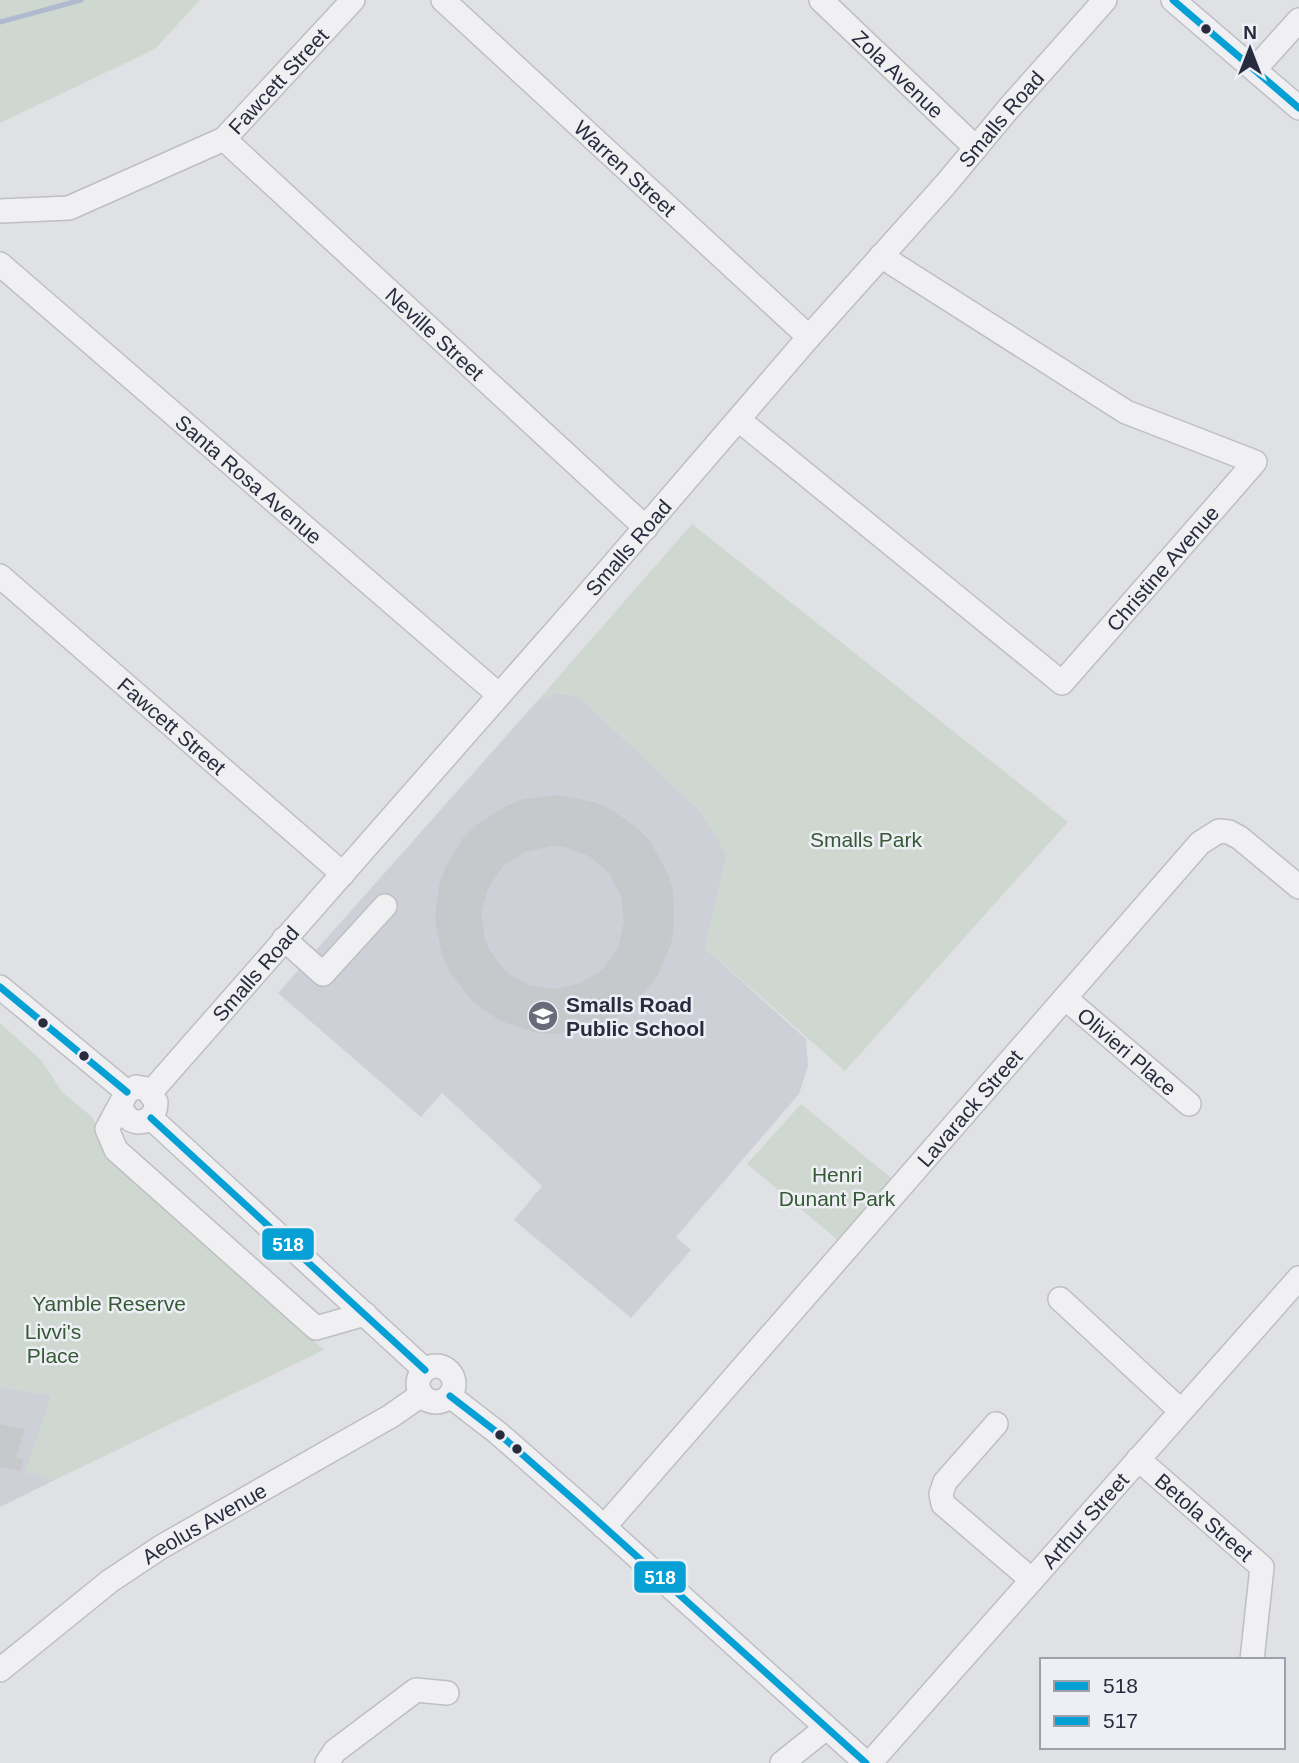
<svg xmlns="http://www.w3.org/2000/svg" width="1299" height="1763" font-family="Arial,sans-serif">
	<rect width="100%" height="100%" fill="#e0e1e5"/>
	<g fill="#ced0d8">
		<path d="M559,693L581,698L700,811L727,854L705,948L806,1039L808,1066L799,1094L676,1237L691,1250L631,1318L514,1220L542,1186L442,1093L421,1117L278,993L539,699Z"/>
		<path d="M0,1387L52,1395L26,1471L55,1480L0,1507Z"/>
	</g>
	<g fill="#cfd8d0">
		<path d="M0,0H200L155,49L0,123Z"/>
		<path d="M692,524L1068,822L845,1071L705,948L727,854L700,811L581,698L559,693L539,699Z"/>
		<path d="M0,1023L42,1061L62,1092L92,1117L112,1156L324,1350L55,1480L25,1472L52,1395L0,1387Z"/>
		<path d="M801,1104L896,1182L840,1242L747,1164Z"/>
	</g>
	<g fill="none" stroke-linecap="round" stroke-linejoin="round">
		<path stroke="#afb9cf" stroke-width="5" d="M0,22L81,0"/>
	</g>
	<g fill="#c6c8cc" fill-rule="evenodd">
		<path d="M558,795L594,802L610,809L639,829L651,843L668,874L673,891L674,927L671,944L657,977L634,1004L620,1015L587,1030L552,1034L534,1032L500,1021L471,1000L449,971L442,955L435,920L439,885L445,868L463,838L476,825L506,806L523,799ZM551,846L564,847L589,856L609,873L621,896L624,922L618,947L603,969L581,983L555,989L529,985L506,972L490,951L485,939L481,913L488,888L503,866L525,852Z"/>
		<path d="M0,1424L25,1429L16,1457L24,1459L20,1471L0,1467Z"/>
	</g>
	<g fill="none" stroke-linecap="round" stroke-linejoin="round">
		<g stroke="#bebfc3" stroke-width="26">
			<g id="minor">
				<path id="s1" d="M443,0L809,337"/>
				<path id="s2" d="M821,0L976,148"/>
				<path d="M1173,0L1299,108"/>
				<path d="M1255,69L1299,20"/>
				<path id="s3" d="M224,139L646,528"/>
				<path id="s4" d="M0,211L69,208L224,139L353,0"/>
				<path id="s5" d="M0,264L499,695"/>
				<path id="s6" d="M739,420L1062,683L1255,462L1126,412L881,256"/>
				<path id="s7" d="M0,576L343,874"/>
				<path d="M284,939L323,974L385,906"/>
				<path d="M0,987L127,1092"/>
				<path id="s8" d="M1065,998L1189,1104"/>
				<path id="s9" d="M151,1092L575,609L809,337L945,185L1009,108L1105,0"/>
				<path d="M121,1105C126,1129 156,1127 156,1102L147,1089L136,1087L127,1092L107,1129L116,1150L316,1328L365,1314"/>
				<path d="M151,1118L425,1370"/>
				<path d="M1060,1299L1181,1411"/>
				<circle cx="436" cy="1384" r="18"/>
				<path d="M450,1396L498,1433L581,1506L866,1763"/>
				<path d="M996,1424L945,1482L941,1494L943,1504L1032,1580"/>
				<path id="s10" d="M1138,1459L1262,1567L1252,1660"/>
				<path id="s11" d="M604,1527L1200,843L1219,831L1229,832L1240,838L1299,887"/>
				<path id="s12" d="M0,1670L110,1581L161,1547L391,1416L421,1395"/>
				<path d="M327,1763L335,1751L416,1690L447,1693"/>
				<path d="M782,1763L826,1728"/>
				<path id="s13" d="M870,1763L1299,1278"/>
			</g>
		</g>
		<use href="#minor" stroke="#f0f0f2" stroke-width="23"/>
		<g stroke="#edeff5" stroke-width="12">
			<g id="bus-1">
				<path d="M0,987L127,1092"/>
				<path d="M151,1118L425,1370"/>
				<path d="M450,1396L498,1433L581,1506L866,1763"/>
			</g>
		</g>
		<g stroke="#edeff5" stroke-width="12">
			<path id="bus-2" d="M1173,0L1299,108"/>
		</g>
		<use href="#bus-1" stroke="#06a0d4" stroke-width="7"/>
		<use href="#bus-2" stroke="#06a0d4" stroke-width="7"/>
	</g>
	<defs>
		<g id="school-disc" transform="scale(1.575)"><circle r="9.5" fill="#686b78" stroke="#edeff5"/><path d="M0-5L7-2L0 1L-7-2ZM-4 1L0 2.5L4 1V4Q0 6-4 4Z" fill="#fff"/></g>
	</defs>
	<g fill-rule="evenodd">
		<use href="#school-disc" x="543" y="1016"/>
	</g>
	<g fill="#282c3e" stroke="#edeff5" stroke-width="2.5">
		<circle cx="1206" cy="29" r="6"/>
		<circle cx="43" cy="1023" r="6"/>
		<circle cx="84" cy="1056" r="6"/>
		<circle cx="500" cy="1435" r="6"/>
		<circle cx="517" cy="1449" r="6"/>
	</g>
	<g text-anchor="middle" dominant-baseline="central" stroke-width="5" stroke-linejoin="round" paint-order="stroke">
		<g font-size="21" fill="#282c3e" stroke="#edeff5">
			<text stroke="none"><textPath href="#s2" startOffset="107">Zola Avenue</textPath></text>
			<text stroke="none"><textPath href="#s4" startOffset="318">Fawcett Street</textPath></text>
			<text stroke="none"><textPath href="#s9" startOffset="1292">Smalls Road</textPath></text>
			<text stroke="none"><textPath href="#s1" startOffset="248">Warren Street</textPath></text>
			<text stroke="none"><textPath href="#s3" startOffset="287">Neville Street</textPath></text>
			<text stroke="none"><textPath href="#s5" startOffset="329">Santa Rosa Avenue</textPath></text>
			<text stroke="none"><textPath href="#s9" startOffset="724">Smalls Road</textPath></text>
			<text stroke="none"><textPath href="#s6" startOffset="569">Christine Avenue</textPath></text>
			<text stroke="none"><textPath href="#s7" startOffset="228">Fawcett Street</textPath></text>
			<text stroke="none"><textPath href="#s9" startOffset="158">Smalls Road</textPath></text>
			<text stroke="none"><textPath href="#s8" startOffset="82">Olivieri Place</textPath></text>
			<text stroke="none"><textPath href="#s11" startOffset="556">Lavarack Street</textPath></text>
			<text stroke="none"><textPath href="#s10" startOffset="88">Betola Street</textPath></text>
			<text stroke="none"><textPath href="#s13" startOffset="324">Arthur Street</textPath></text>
			<text stroke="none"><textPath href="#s12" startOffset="252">Aeolus Avenue</textPath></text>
		</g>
		<g font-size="21" fill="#365936" stroke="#edeff5">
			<text x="866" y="839">Smalls Park</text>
			<text x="837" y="1174">Henri<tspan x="837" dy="24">Dunant Park</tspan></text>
			<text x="109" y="1303">Yamble Reserve</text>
			<text x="53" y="1331">Livvi's<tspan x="53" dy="24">Place</tspan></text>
		</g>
		<g font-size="21" font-weight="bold" fill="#282c3e" stroke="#edeff5" text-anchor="start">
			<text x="566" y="1004">Smalls Road<tspan x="566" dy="24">Public School</tspan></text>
		</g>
	</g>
	<g stroke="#edeff5" stroke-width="2.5">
		<rect x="261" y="1227" width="54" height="34" rx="7" fill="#06a0d4"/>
		<rect x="633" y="1560" width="54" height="34" rx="7" fill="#06a0d4"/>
	</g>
	<g font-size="19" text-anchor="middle" font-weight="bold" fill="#fff">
		<text x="288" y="1251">518</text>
		<text x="660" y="1584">518</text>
	</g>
	<rect x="1040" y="1658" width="245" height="91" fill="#edeff5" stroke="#9ea1ac" stroke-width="2"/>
	<rect x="1054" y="1681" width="35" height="10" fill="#06a0d4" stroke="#9ea1ac" stroke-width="2"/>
	<text x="1103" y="1693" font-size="21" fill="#282c3e">518</text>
	<rect x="1054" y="1716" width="35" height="10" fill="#06a0d4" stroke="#9ea1ac" stroke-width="2"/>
	<text x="1103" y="1728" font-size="21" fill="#282c3e">517</text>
	<g transform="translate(1250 49)" stroke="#edeff5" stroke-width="5" paint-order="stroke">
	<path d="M0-5L12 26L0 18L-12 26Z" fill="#282c3e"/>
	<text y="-10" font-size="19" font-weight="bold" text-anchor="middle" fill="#282c3e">N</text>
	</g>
</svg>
